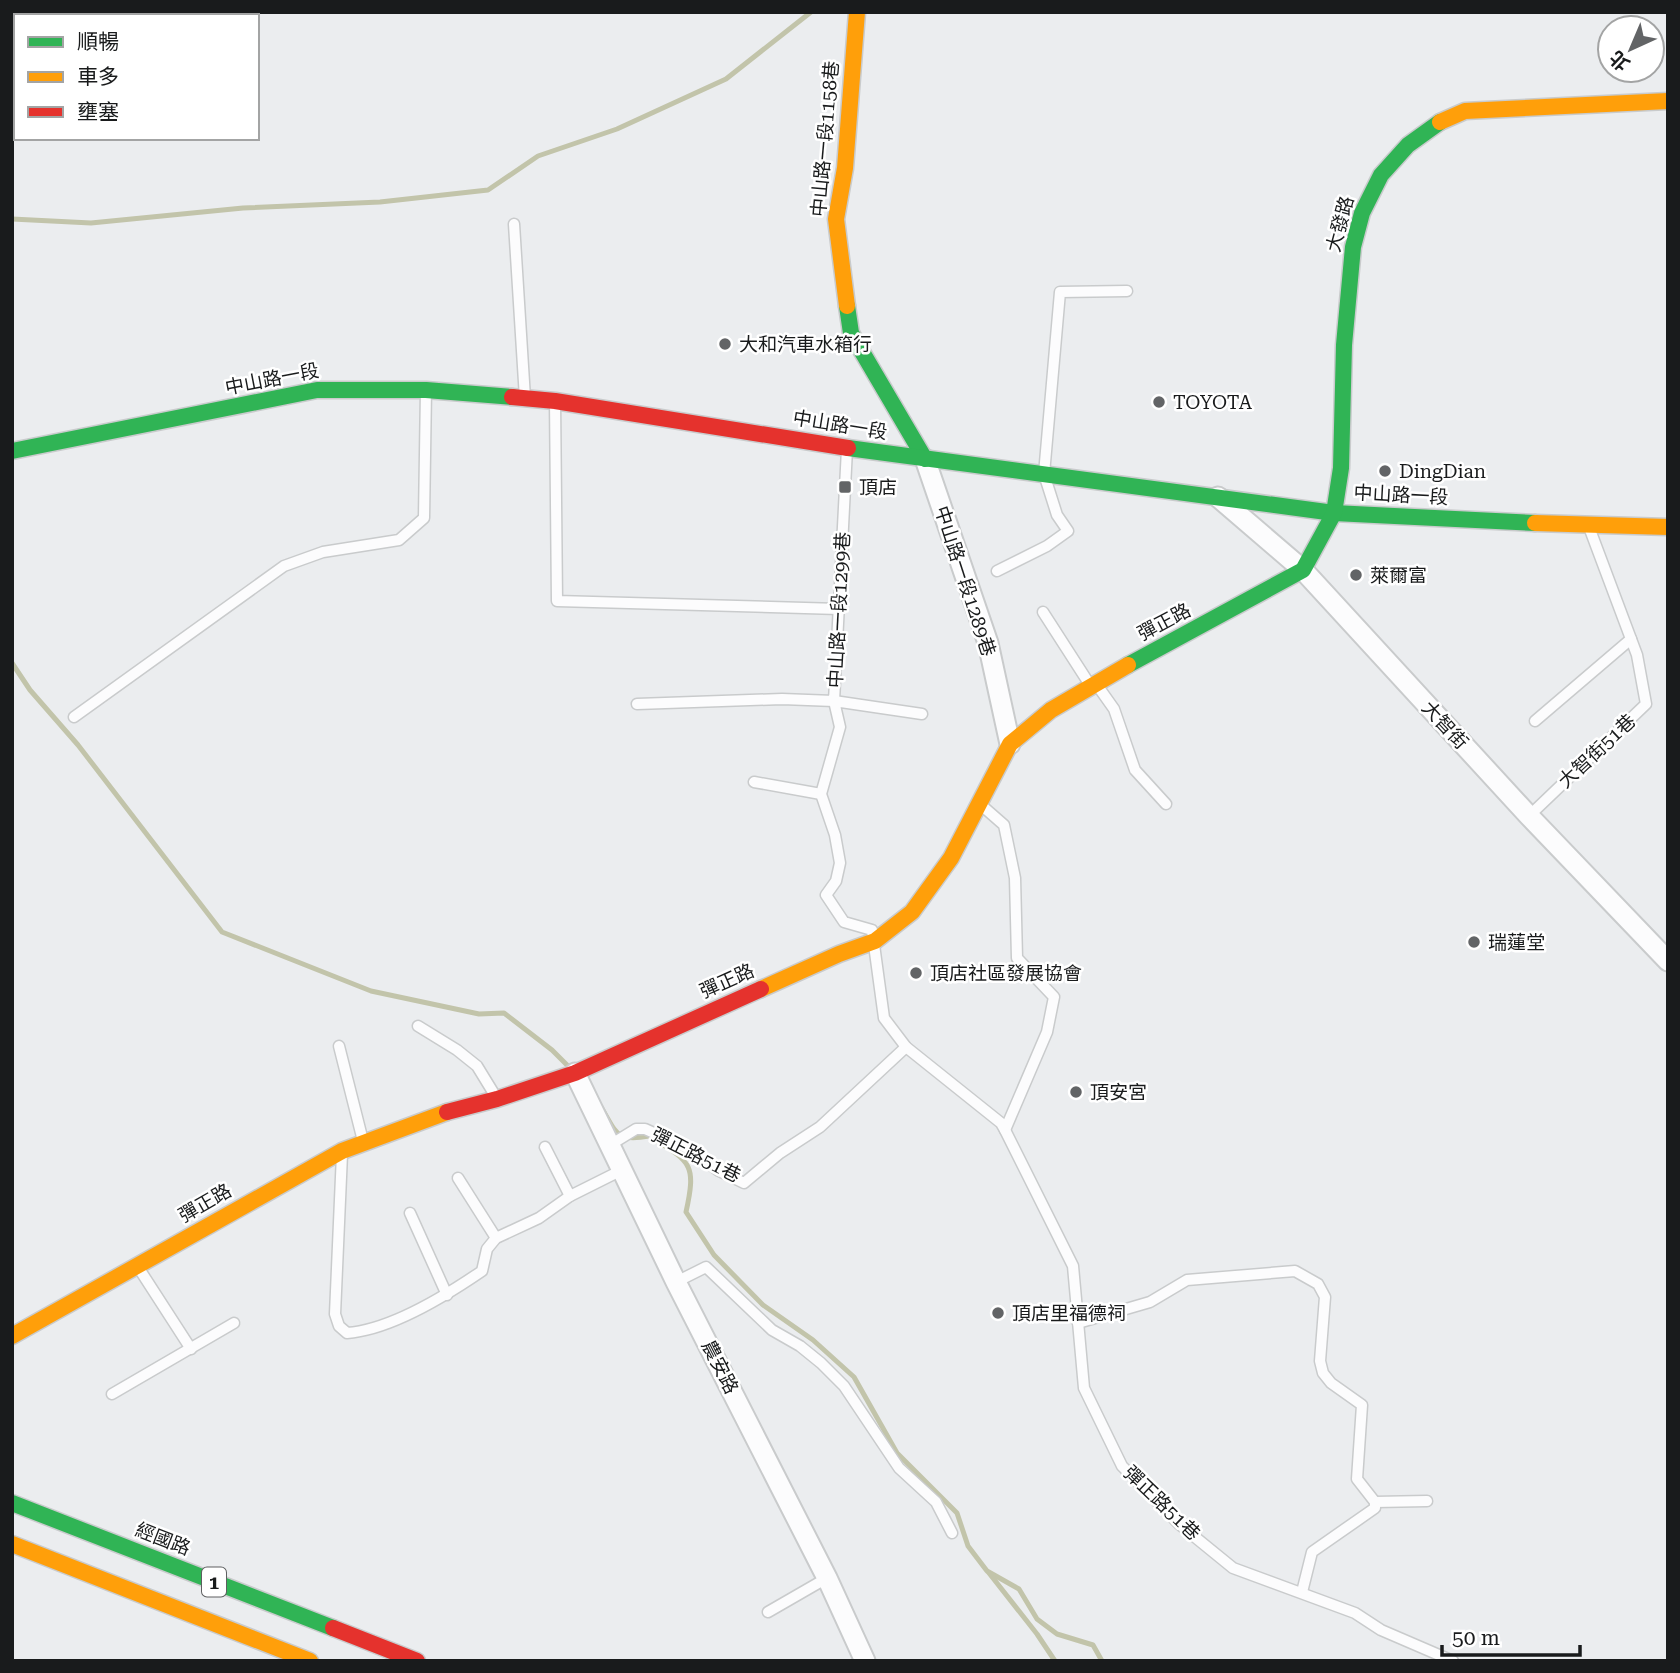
<svg xmlns="http://www.w3.org/2000/svg" width="1680" height="1673" font-family="'Roboto Serif','Noto Sans TC',serif">
	<rect width="100%" height="100%" fill="#ebedef"/>
	<g fill="none" stroke-linecap="round" stroke-linejoin="round">
		<g stroke="#c2c4aa" stroke-width="5">
			<path d="M12,219L91,223L243,208L380,202L488,190L538,156L617,129L726,79L811,12"/>
			<path d="M12,663L30,690L78,745L222,932L371,991L479,1014L504,1013L552,1050L569,1067"/>
			<path d="M601,1107C617,1133 615,1142 649,1136C690,1162 697,1162 686,1212L714,1255L763,1305L813,1340L854,1377L897,1453L957,1513L968,1546L987,1571L1019,1589L1037,1619L1057,1634L1093,1645L1102,1661"/>
			<path d="M989,1573L1037,1634L1055,1661"/>
		</g>
		<g stroke="#c9cbcc" stroke-width="13">
			<g id="lane">
				<path d="M514,224L525,398"/>
				<path d="M555,401L557,601L839,609"/>
				<path d="M997,571L1047,546L1068,531L1057,515L1044,474L1060,292L1127,291"/>
				<path d="M1043,612L1090,685"/>
				<path d="M1097,685L1114,709L1135,770L1166,804"/>
				<path d="M637,704L782,699L834,701L847,449"/>
				<path d="M922,714L834,701L840,727L821,794L835,835L840,863L836,881L826,895L844,922L872,930L884,1018L906,1047L1001,1123L1005,1130L1073,1266L1084,1388L1122,1466L1179,1524L1233,1568L1355,1613L1381,1630L1453,1661"/>
				<path d="M74,717L284,566L323,552L399,540L424,518L426,390"/>
				<path d="M1535,721L1631,639L1589,527"/>
				<path d="M754,782L821,794"/>
				<path d="M980,804L1004,825L1015,878L1017,958L1054,997L1047,1032L1005,1130"/>
				<path d="M1529,816L1646,704L1637,655L1631,639"/>
				<path d="M418,1026L457,1050L477,1066L496,1097"/>
				<path d="M339,1046L363,1141"/>
				<path d="M610,1145L636,1129H645L687,1148L719,1171L744,1183L780,1153L820,1127L906,1047"/>
				<path d="M545,1147L570,1196"/>
				<path d="M342,1154L335,1314L339,1326L347,1333C390,1330 447,1295 482,1271L487,1249L496,1238L539,1218L570,1196L622,1170"/>
				<path d="M458,1178L496,1238"/>
				<path d="M410,1213L447,1295"/>
				<path d="M138,1267L191,1349"/>
				<path d="M676,1282L706,1267L772,1330L800,1346L821,1363L844,1386L899,1468L936,1502L952,1533"/>
				<path d="M1078,1323L1150,1302L1187,1280L1295,1271L1318,1284L1325,1297L1320,1361L1323,1373L1331,1383L1362,1405L1357,1479L1375,1502V1508L1312,1552L1302,1592"/>
				<path d="M112,1394L234,1323"/>
				<path d="M1375,1502L1427,1501"/>
				<path d="M768,1612L827,1578"/>
			</g>
		</g>
		<g stroke="#c9cbcc" stroke-width="23">
			<g id="street">
				<path d="M925,459L988,643L1010,744"/>
				<path d="M1218,497L1303,570L1529,816L1668,961"/>
				<path d="M575,1073L676,1282L827,1578L865,1661"/>
			</g>
		</g>
		<g stroke="#c9cbcc" stroke-width="19">
			<g id="fast">
				<path d="M847,306L851,333L925,459"/>
				<path d="M848,448L1334,513L1535,523"/>
				<path d="M12,451L317,390H426L512,397"/>
				<path d="M1128,665L1303,570L1334,513L1341,468L1344,345L1353,247L1362,213L1381,175L1408,145L1440,122"/>
				<path d="M12,1503L333,1628"/>
			</g>
		</g>
		<g stroke="#c9cbcc" stroke-width="19">
			<g id="slow">
				<path d="M1440,122L1465,111L1668,101"/>
				<path d="M847,306L836,219L845,168L857,12"/>
				<path d="M1535,523L1668,527"/>
				<path d="M761,989L839,954L875,941L912,912L951,858L1010,744L1051,710L1128,665"/>
				<path d="M12,1336L342,1151L447,1112"/>
				<path d="M12,1544L310,1661"/>
			</g>
		</g>
		<g stroke="#c9cbcc" stroke-width="19">
			<g id="jam">
				<path d="M512,397L555,401L848,448"/>
				<path d="M447,1112L497,1099L575,1073L761,989"/>
				<path d="M333,1628L417,1661"/>
			</g>
		</g>
		<use href="#lane" stroke="#fcfcfd" stroke-width="10"/>
		<use href="#street" stroke="#fcfcfd" stroke-width="19"/>
		<use href="#fast" stroke="#30b455" stroke-width="16"/>
		<use href="#slow" stroke="#ff9f0a" stroke-width="16"/>
		<use href="#jam" stroke="#e5322d" stroke-width="16"/>
	</g>
	<g fill="#626466" stroke="#fff" stroke-width="2.5">
		<circle cx="725" cy="344" r="7"/>
		<circle cx="1159" cy="402" r="7"/>
		<circle cx="1385" cy="471" r="7"/>
		<rect x="838" y="480" width="14" height="14" rx="3.5"/>
		<circle cx="1356" cy="575" r="7"/>
		<circle cx="1474" cy="942" r="7"/>
		<circle cx="916" cy="973" r="7"/>
		<circle cx="1076" cy="1092" r="7"/>
		<circle cx="998" cy="1313" r="7"/>
	</g>
	<g text-anchor="middle" dominant-baseline="central" stroke-width="5" stroke-linejoin="round" paint-order="stroke">
		<rect fill="#fff" stroke="#5e5f60" stroke-width="2" x="202" y="1567.5" width="24" height="29" rx="5"/>
		<g font-size="18" font-weight="bold" fill="#191b1c">
			<text x="214" y="1582">1</text>
		</g>
		<g font-size="19" fill="#191b1c" stroke="#fff">
			<text transform="translate(825 139) rotate(-85)">中山路一段1158巷</text>
			<text transform="translate(1340 224) rotate(-75)">大發路</text>
			<text transform="translate(272 379) rotate(-11)">中山路一段</text>
			<text transform="translate(840 425) rotate(9)">中山路一段</text>
			<text transform="translate(1401 495) rotate(3)">中山路一段</text>
			<text transform="translate(965 581) rotate(72)">中山路一段1289巷</text>
			<text transform="translate(839 610) rotate(-87)">中山路一段1299巷</text>
			<text transform="translate(1164 622) rotate(-28)">彈正路</text>
			<text transform="translate(1445 725) rotate(47)">大智街</text>
			<text transform="translate(1597 751) rotate(-43)">大智街51巷</text>
			<text transform="translate(727 981) rotate(-24)">彈正路</text>
			<text transform="translate(696 1155) rotate(27)">彈正路51巷</text>
			<text transform="translate(205 1203) rotate(-30)">彈正路</text>
			<text transform="translate(720 1367) rotate(63)">農安路</text>
			<text transform="translate(1162 1503) rotate(44)">彈正路51巷</text>
			<text transform="translate(163 1539) rotate(21)">經國路</text>
		</g>
		<g font-size="19" fill="#191b1c" stroke="#fff" text-anchor="start">
			<text x="739" y="344">大和汽車水箱行</text>
			<text x="1173" y="402">TOYOTA</text>
			<text x="1399" y="471">DingDian</text>
			<text x="859" y="487">頂店</text>
			<text x="1370" y="575">萊爾富</text>
			<text x="1488" y="942">瑞蓮堂</text>
			<text x="930" y="973">頂店社區發展協會</text>
			<text x="1090" y="1092">頂安宮</text>
			<text x="1012" y="1313">頂店里福德祠</text>
		</g>
	</g>
	<rect width="1680" height="1673" fill="none" stroke="#191b1c" stroke-width="28"/>
	<rect x="14" y="14" width="245" height="126" fill="#ffffff" stroke="#a3a4a4" stroke-width="2"/>
	<rect x="28" y="37" width="35" height="10" fill="#30b455" stroke="#a3a4a4" stroke-width="2"/>
	<text x="77" y="49" font-size="21" fill="#191b1c">順暢</text>
	<rect x="28" y="72" width="35" height="10" fill="#ff9f0a" stroke="#a3a4a4" stroke-width="2"/>
	<text x="77" y="84" font-size="21" fill="#191b1c">車多</text>
	<rect x="28" y="107" width="35" height="10" fill="#e5322d" stroke="#a3a4a4" stroke-width="2"/>
	<text x="77" y="119" font-size="21" fill="#191b1c">壅塞</text>
	<g transform="translate(1631 49) rotate(224)"><circle r="33" fill="#ffffff" stroke="#a3a4a4" stroke-width="2"/>
	<path d="M0-5L12 26L0 18L-12 26Z" fill="#626466"/>
	<text y="-10" font-size="19" font-weight="bold" text-anchor="middle" fill="#191b1c">北</text>
	</g>
	<path d="M1442 1645v10h138v-10" fill="none" stroke="#191b1c" stroke-width="3.5"/>
	<text x="1452" y="1645" font-size="21" fill="#191b1c" stroke="#ffffff" stroke-width="5" paint-order="stroke">50 m</text>
</svg>
